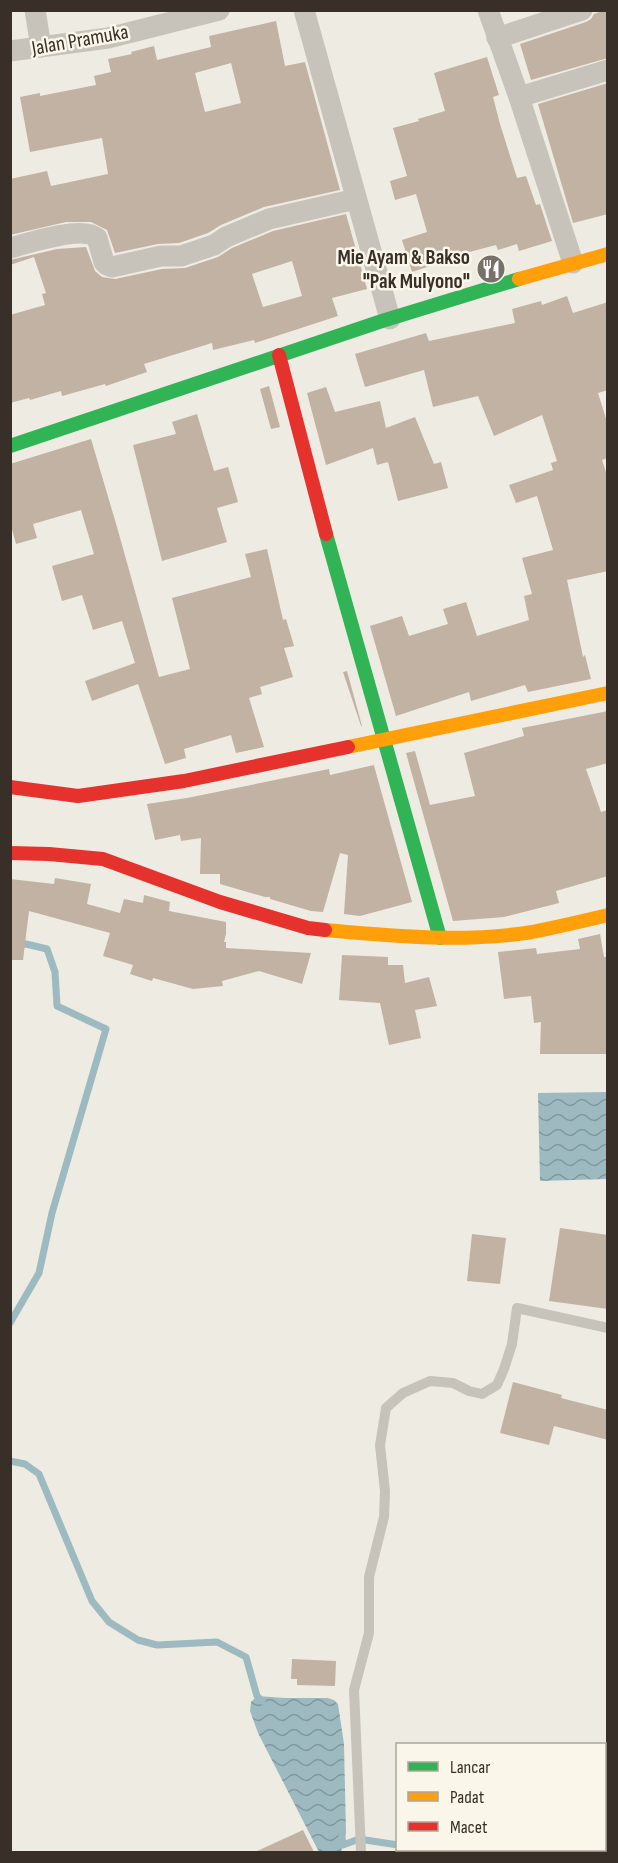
<svg xmlns="http://www.w3.org/2000/svg" width="618" height="1863" font-family="'Sofia Sans Condensed',sans-serif">
	<defs>
		<pattern id="water-waves" width="16" height="10" patternUnits="userSpaceOnUse" patternTransform="scale(1.5)"><rect width="16" height="10" fill="#9dbac0"/><path d="M0 5q4-4 8 0t8 0" fill="none" stroke="#81989c"/></pattern>
	</defs>
	<rect width="100%" height="100%" fill="#eeebe2"/>
	<g fill="url(#water-waves)">
		<path d="M607,1092V1179L540,1181L538,1093Z"/>
		<path d="M257,1696L285,1698H328L334,1700L338,1704L344,1744L346,1833L341,1852H319L258,1733L250,1711L251,1702Z"/>
	</g>
	<g fill="none" stroke-linecap="round" stroke-linejoin="round">
		<g stroke="#9dbac0" stroke-width="7">
			<path d="M10,1323L39,1273L52,1213L106,1029L57,1006L55,972L47,949L26,944L16,946"/>
			<path d="M10,1461L25,1464L39,1474L92,1601L109,1622L138,1640L157,1645L217,1642L246,1657L257,1696L262,1701"/>
			<path d="M342,1837L343,1845L359,1839L398,1845"/>
			<path d="M431,1850L452,1852"/>
		</g>
	</g>
	<g fill="#c2b2a3" fill-rule="evenodd">
		<path d="M605,10H608V58L531,80L520,44L586,22L591,19L594,14Z"/>
		<path d="M276,21L285,66L305,62L340,190L264,207L221,225L208,233L179,243L158,244L115,253L107,230L91,222H66L10,235V179L47,171L51,186L108,174L102,138L30,152L20,97L40,93V96L96,85L94,76L111,72L108,59L132,54L131,52L154,46L157,60L211,47L209,36ZM231,63L241,103L205,112L195,73Z"/>
		<path d="M487,57L499,95L493,97L500,124L517,178L526,176L536,205L540,204L552,241L519,251L517,244L498,250L496,245L454,256V258L412,272L402,240L427,232L416,194L395,200L390,181L407,176L393,128L419,121L418,119L445,111L434,73Z"/>
		<path d="M608,83V214L573,223L538,104Z"/>
		<path d="M346,214L367,289L332,298L338,316L255,343L254,340L213,350L212,343L144,364L147,372L106,386L105,384L62,396L61,391L30,400L29,398L10,403V315L45,305L42,294L46,293L34,257L10,265V260L57,249L86,247L95,271L102,277L115,279L162,269L185,268L218,257L232,248L273,231ZM292,261L302,296L263,307L252,274Z"/>
		<path d="M567,296L573,313L608,302V390L598,393L608,425V458L602,460L608,478V571L567,580L583,657L585,655L591,679L528,692L525,685L471,701L469,692L396,716L370,626L402,616L409,636L448,624L443,609L466,602L477,636L529,620L524,596L532,594L522,558L553,550L537,496L516,503L509,485L553,470L551,463L557,461L542,415L494,436L478,396L433,407L424,370L365,387L355,354L426,333L429,341L515,323L512,309L541,301L542,305Z"/>
		<path d="M269,386L280,427L271,429L260,389Z"/>
		<path d="M326,387L335,412L380,401L386,428L415,417L434,464L441,462L448,488L398,501L388,462L377,465L373,448L326,465L307,393Z"/>
		<path d="M197,414L214,471L228,467L238,502L217,508L227,542L162,561L133,445L176,434L172,422Z"/>
		<path d="M91,439L117,527L159,677L190,669L172,598L251,577L245,554L267,549L283,620L286,619L294,646L284,648L293,677L260,687L262,694L249,698L264,747L236,753L231,735L184,749L186,758L165,764L138,684L92,701L85,681L135,663L122,621L93,630L82,595L62,601L52,566L94,554L81,510L33,524L37,538L16,544L10,522V464Z"/>
		<path d="M347,671L362,726H361L343,672Z"/>
		<path d="M608,711V763L586,769L601,812L608,810V876L556,891L559,903L504,917L453,921L406,753L415,751L430,805L475,796L464,753L524,736L522,728Z"/>
		<path d="M373,762L412,902L360,916L344,914L348,855L340,853L323,912L311,911L270,899V897H265L220,884V874H200L201,838L181,841L180,835L155,840L147,804L187,798L329,769L330,775L374,765Z"/>
		<path d="M55,878L91,884L87,904L120,913L124,899L143,903L144,895L170,902L169,911L226,922V934L224,942H226V948L311,953L302,984L259,971L222,981L223,986L193,989L153,978L152,981L130,974L133,965L103,956L110,933L29,911L23,960H10V879L54,884Z"/>
		<path d="M600,934L604,957H608V1054H540L541,1022L534,1023L531,996L504,999L498,952L536,948L537,954L580,949L578,939Z"/>
		<path d="M342,955L388,957V965H403L405,983L429,977L437,1006L415,1010L421,1038L389,1045L380,1003L339,1000Z"/>
		<path d="M560,1228L608,1235V1309L549,1301Z"/>
		<path d="M472,1234L506,1238L500,1284L467,1281Z"/>
		<path d="M513,1382L562,1395L561,1398L608,1410V1440L554,1426L549,1445L500,1433Z"/>
		<path d="M292,1659L336,1661L335,1686L297,1685V1679H291Z"/>
		<path d="M303,1830L314,1852H255Z"/>
	</g>
	<g fill="none" stroke-linecap="round" stroke-linejoin="round">
		<path stroke="#c7c3bb" stroke-width="10" d="M361,1852L354,1690L369,1633V1577L384,1517L385,1491L380,1445L386,1408L403,1393L430,1381L453,1383L469,1391L482,1394L497,1385L504,1369L512,1344L517,1308L608,1328"/>
		<g stroke="#c7c3bb" stroke-width="21">
			<path d="M35,10L41,47"/>
			<path d="M304,10L390,319"/>
			<path d="M488,10L519,97L573,263"/>
			<path d="M497,38L582,10"/>
			<path d="M10,51L108,38L219,10"/>
			<path d="M519,97L608,70"/>
			<path d="M10,248C28,243 83,225 97,238L104,262L107,265L112,267L161,256H181L214,245L226,237L269,219L356,199"/>
		</g>
		<g stroke="#30b455" stroke-width="14">
			<path d="M10,446L382,321L519,279"/>
			<path d="M326,534L440,938"/>
		</g>
		<g stroke="#ff9f0a" stroke-width="14">
			<path d="M519,279L608,254"/>
			<path d="M348,747L608,693"/>
			<path d="M325,930C392,936 464,943 532,932C557,927 583,921 608,915"/>
		</g>
		<g stroke="#e5322d" stroke-width="14">
			<path d="M279,355L326,534"/>
			<path d="M10,787L78,796L184,781L348,747"/>
			<path d="M10,853L49,854L103,859L220,902L308,928L325,930"/>
		</g>
	</g>
	<defs>
		<g id="restaurant-disc" transform="scale(1.5)"><circle r="9.5" fill="#787169" stroke="#faf6e9"/><path d="M-5-6h1v4h1v-4h1v4h1v-4h1v5L-1.5 .5V6h-2V.5L-5-1ZM5-6V6H3V1.5H1.5Q1.5-4 5-6Z" fill="#fff"/></g>
	</defs>
	<g fill-rule="evenodd">
		<use href="#restaurant-disc" x="491" y="269"/>
	</g>
	<g text-anchor="middle" dominant-baseline="central" stroke-width="5" stroke-linejoin="round" paint-order="stroke">
		<g font-size="21" fill="#383028" stroke="#faf6e9">
			<text transform="translate(80 40) rotate(-10)">Jalan Pramuka</text>
		</g>
		<g font-size="21" font-weight="bold" fill="#383028" stroke="#faf6e9" text-anchor="end">
			<text x="470" y="257">Mie Ayam &amp; Bakso<tspan x="470" dy="24">"Pak Mulyono"</tspan></text>
		</g>
	</g>
	<rect width="618" height="1863" fill="none" stroke="#383028" stroke-width="24"/>
	<rect x="396" y="1743" width="210" height="108" fill="#faf6e9" stroke="#aca79c" stroke-width="1.5"/>
	<rect x="408" y="1762" width="30" height="9" fill="#30b455" stroke="#aca79c" stroke-width="1.5"/>
	<text x="450" y="1773" font-size="18" fill="#383028">Lancar</text>
	<rect x="408" y="1792" width="30" height="9" fill="#ff9f0a" stroke="#aca79c" stroke-width="1.5"/>
	<text x="450" y="1803" font-size="18" fill="#383028">Padat</text>
	<rect x="408" y="1822" width="30" height="9" fill="#e5322d" stroke="#aca79c" stroke-width="1.5"/>
	<text x="450" y="1833" font-size="18" fill="#383028">Macet</text>
</svg>
